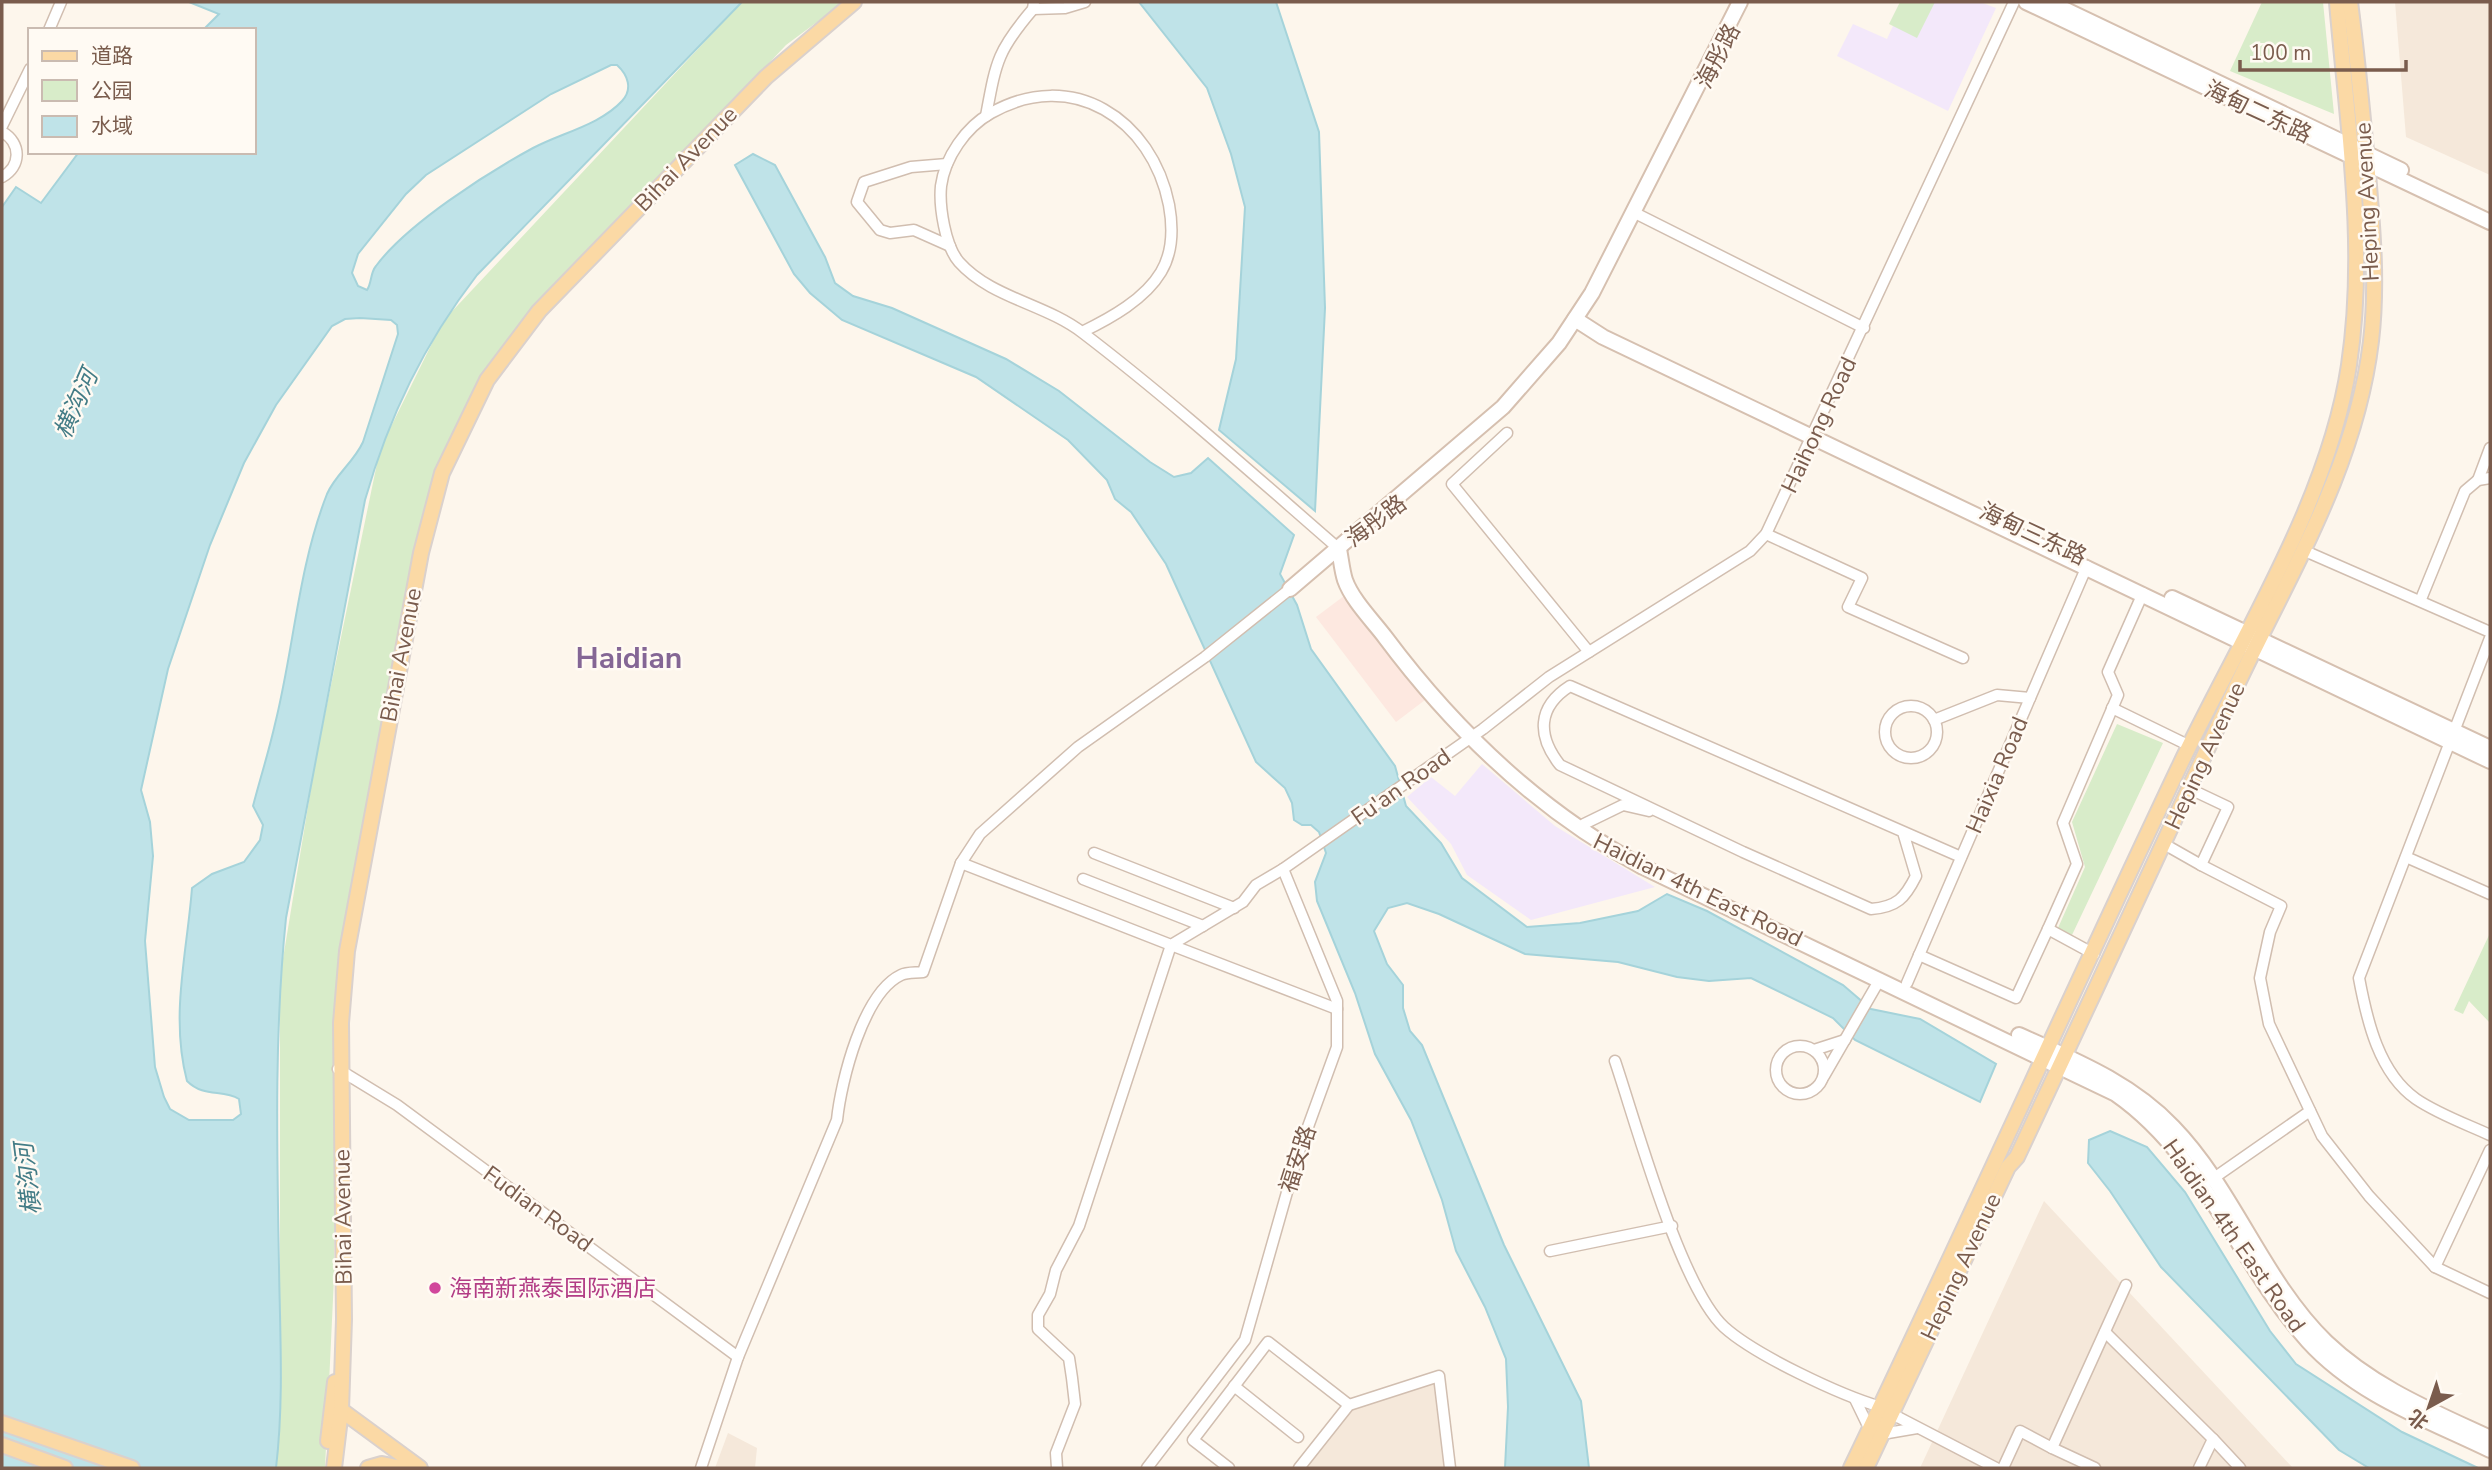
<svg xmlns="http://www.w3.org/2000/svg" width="2492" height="1470" font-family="'Nunito Sans','Noto Sans SC',sans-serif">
	<rect width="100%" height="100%" fill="#fdf6ec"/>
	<g fill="#f5e8da">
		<path d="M2395,2H2490V175L2406,137Z"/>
		<path d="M2044,1201L2293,1468H1920Z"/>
		<path d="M1439,1376L1450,1468H1297L1349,1405Z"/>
		<path d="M728,1433L757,1448L755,1468H715Z"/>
	</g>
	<path fill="#fde8e0" d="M1344,596L1425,700L1396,722L1316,617Z"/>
	<g fill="#f3e8fa">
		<path d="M1904,2H1980L1996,8L1948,111L1837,56L1853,24L1887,39Z"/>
		<path d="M1482,764L1555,826L1655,887L1531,920L1467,875L1451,844L1407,797L1431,777L1455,796Z"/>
	</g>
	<g fill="#d8ecc9">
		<path d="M742,2H844L786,45L510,338L482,378L432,481L409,581L351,885L335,1011L334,1278L325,1468H276L280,1430V977L316,758L380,449L443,321Z"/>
		<path d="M1900,2H1935L1917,38L1889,24Z"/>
		<path d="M2262,2H2323L2334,114L2230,71Z"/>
		<path d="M2117,724L2163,743L2072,935L2058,928L2085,867L2072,822Z"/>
		<path d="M2490,933V1023L2469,1001L2463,1014L2454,1010Z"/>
	</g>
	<g fill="#bfe3e8" stroke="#a5d3da" stroke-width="2" fill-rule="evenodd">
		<path d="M189,2H742L477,275C424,344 389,416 365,500L286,918C274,1034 277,1151 279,1267C280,1335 284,1400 276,1468H2V207L16,187L41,203L79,152H254V30H203L219,14ZM611,65H617C628,75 633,89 622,101C600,125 561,133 533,148C487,173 407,224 376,266C370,273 372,283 367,290L358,286L352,273L358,254L406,194L426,175L551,94ZM360,318L391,320L397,325L398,334L363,442C354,462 335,475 327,494C298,568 294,648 275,724C269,751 260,779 253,806L263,825L260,840L244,862L212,874L192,888C187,953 170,1016 187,1081C204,1098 222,1089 239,1099L241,1114L233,1120H189L170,1109L164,1097L155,1067L145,941L153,856L150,822L141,790L168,669L210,545L244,463L276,405L332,326L345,319Z"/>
		<path d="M1139,2H1276L1319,132L1325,308L1315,511L1219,430L1236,359L1245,207L1231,154L1207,88Z"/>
		<path d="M753,154L775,165L825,257L835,283L853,296L892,308L1006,359L1059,391L1150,462L1174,477L1191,473L1208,458L1294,535L1280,574L1297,605L1311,649L1395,766L1406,806L1441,843L1462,878L1527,927L1580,923L1638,911L1667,894L1707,911L1843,985L1871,1009L1920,1019L1996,1064L1980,1102L1855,1040L1833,1018L1751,978L1709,981L1677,977L1618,962L1525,954L1439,914L1407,903L1388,908L1374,931L1387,964L1403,985V1008L1410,1031L1422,1045L1504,1245L1581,1401L1589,1468H1505L1508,1407L1506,1359L1485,1307L1456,1251L1442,1200L1411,1120L1375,1054L1355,993L1317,901L1315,882L1326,853L1319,832L1311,825H1302L1294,820L1292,803L1285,788L1256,762L1166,564L1131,512L1115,499L1107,480L1068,440L976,377L842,320L810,293L794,274L735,165Z"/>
		<path d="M2110,1131L2147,1147L2185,1192L2270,1331L2296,1364L2402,1432L2478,1468H2369L2339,1450L2161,1267L2110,1191L2088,1163L2089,1140Z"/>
	</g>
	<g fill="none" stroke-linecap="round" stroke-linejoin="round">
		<g stroke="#d1beb0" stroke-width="13">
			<g id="street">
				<path d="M1033,9L1065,8L1085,2"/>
				<path d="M49,30L61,2"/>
				<path d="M986,116C996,62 997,51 1033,9L1034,2"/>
				<path d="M2,126L30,69"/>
				<path d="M2,132C22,143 21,167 2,177"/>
				<path d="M947,164L911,167L864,182L857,202L880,230L890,233L914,230L950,246"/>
				<path d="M1633,212L1864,328"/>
				<path d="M1082,332C1111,318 1145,299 1161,272C1173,252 1173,227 1169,205C1152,119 1072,67 991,113C966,127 945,157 941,186C939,206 945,246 959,262C991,298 1046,304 1083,333C1172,401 1255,476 1339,549"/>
				<path d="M1507,433L1452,484L1589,652"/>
				<path d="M2478,480L2490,448"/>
				<path d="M1766,534L1862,578L1848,607L1963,658"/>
				<path d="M2305,551L2490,632"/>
				<path d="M2421,599L2465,491L2478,480L2490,478"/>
				<path d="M2490,638L2359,978C2367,1021 2379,1073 2416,1099C2438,1114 2466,1124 2490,1135"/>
				<circle cx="1911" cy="732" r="26"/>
				<path d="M2112,708L2190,746"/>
				<path d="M1934,720L1997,695L2030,698"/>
				<path d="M2190,789L2228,807L2201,865L2281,906L2270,932L2260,978L2269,1024L2322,1136L2369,1196L2435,1267L2490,1293"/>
				<path d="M1584,824L1623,805L1649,811"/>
				<path d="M1903,832L1916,876C1905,898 1897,907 1871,909L1743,852L1560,765C1537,736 1537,707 1570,686L1961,857"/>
				<path d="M2164,844L2201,865"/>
				<path d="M1094,853L1234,908"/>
				<path d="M2406,857L2490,894"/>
				<path d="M961,863L1171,945L1243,902L1256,885L1283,869"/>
				<path d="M1083,879L1203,926"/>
				<path d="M2048,929L2077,864L2063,823L2118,695L2108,672L2143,593"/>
				<path d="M1919,955L2016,998L2048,929L2094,954"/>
				<path d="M1907,983L2087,566"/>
				<circle cx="1800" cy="1070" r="24"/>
				<path d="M1814,1050L1845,1040"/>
				<path d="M1615,1061C1636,1123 1680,1286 1724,1327C1755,1355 1840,1395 1881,1407"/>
				<path d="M338,1069L397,1105L738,1357"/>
				<path d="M1824,1076L1880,979"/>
				<path d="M2211,1180L2310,1111"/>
				<path d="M1550,1251L1672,1226"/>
				<path d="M2435,1267L2490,1150"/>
				<path d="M2105,1332L2213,1439L2199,1468"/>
				<path d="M1234,1386L1298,1437"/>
				<path d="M1855,1399L1870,1430"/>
				<path d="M1892,1414L1996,1468"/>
				<path d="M1882,1434L1917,1428"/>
				<path d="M2213,1439L2240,1468"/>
				<path d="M2052,1448L2095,1468"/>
				<path d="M701,1468L738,1357L837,1120C841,1081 863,993 901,975C907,972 916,973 923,972L961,863L980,834L1078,747L1205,657L1290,589"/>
				<path d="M1057,1468L1056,1453L1075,1404L1072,1378L1069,1358L1038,1329V1315L1050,1294L1056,1270L1079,1226L1171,945L1337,1009"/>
				<path d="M1147,1468L1245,1340L1297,1157L1337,1047V1001L1283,869L1483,729L1549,677L1750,551L1766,534L2014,2"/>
				<path d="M1229,1468L1193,1440L1268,1342L1349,1405"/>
				<path d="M1299,1468L1349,1405L1439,1376L1450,1468"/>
				<path d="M2003,1468L2020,1431L2052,1448L2126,1285"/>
			</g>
		</g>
		<g stroke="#d6c0b0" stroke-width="18">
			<g id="secondary">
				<path d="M2026,2L2490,222"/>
				<path d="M2049,2L2401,170"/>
				<path d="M1575,319L1603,337L2490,761"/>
				<path d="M1339,549C1341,559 1342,571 1345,580C1352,600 1373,621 1385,637C1456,732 1539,811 1643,867L2116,1094C2205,1156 2238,1263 2308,1341C2357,1395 2426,1419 2490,1450"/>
				<path d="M1290,589L1503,407L1559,343L1592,293L1740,2"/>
				<path d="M2172,598L2490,748"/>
				<path d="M2019,1035C2074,1060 2130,1082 2173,1127C2234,1190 2263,1281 2326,1342C2373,1387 2432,1411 2490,1438"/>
			</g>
		</g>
		<g stroke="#dad1cd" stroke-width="18">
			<g id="primary">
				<path d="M341,1410L420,1468"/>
				<path d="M2,1423L132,1468"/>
				<path d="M328,1441L335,1382"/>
				<path d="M2,1445L65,1468"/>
				<path d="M334,1468L341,1410L344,1319L341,1023L347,951L421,553L442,473L487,380L539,311L766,77L854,2"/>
				<path d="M368,1468L382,1464L402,1468"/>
				<path d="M1851,1468C1963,1235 2069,999 2180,765C2239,641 2329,501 2349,365C2367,245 2347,122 2337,2"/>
				<path d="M1866,1468L2008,1167L2017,1157C2091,1000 2164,842 2237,685C2290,573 2356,467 2371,341C2378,282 2372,221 2367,162C2362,108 2357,55 2350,2"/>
			</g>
		</g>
		<use href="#street" stroke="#fff" stroke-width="10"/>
		<use href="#secondary" stroke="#fff" stroke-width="14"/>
		<use href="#primary" stroke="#fbd9a5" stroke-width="14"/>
	</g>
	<circle fill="#d1479c" stroke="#fffaf3" stroke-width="2.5" cx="435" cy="1288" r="7"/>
	<g text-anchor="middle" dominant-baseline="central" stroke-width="5" stroke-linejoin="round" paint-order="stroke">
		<g font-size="23" fill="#7a5c4d" stroke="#fffaf3">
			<text transform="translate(1718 56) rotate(-63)">海彤路</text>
			<text transform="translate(2258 112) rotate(25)">海甸二东路</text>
			<text transform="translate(686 159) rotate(-46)">Bihai Avenue</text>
			<text transform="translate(2367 202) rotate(-93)">Heping Avenue</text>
			<text transform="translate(1819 425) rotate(-65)">Haihong Road</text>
			<text transform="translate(1376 521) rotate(-37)">海彤路</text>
			<text transform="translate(2033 534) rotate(25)">海甸三东路</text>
			<text transform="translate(401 655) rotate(-79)">Bihai Avenue</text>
			<text transform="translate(2205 756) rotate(-65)">Heping Avenue</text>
			<text transform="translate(1997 775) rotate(-67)">Haixia Road</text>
			<text transform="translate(1401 787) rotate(-35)">Fu'an Road</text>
			<text transform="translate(1698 890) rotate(26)">Haidian 4th East Road</text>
			<text transform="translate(1298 1159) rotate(-72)">福安路</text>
			<text transform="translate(538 1209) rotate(36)">Fudian Road</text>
			<text transform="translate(343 1217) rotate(-91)">Bihai Avenue</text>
			<text transform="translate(2234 1236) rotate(55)">Haidian 4th East Road</text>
			<text transform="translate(1961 1267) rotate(-65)">Heping Avenue</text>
		</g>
		<g font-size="23" fill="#b23c85" stroke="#fffaf3" text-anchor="start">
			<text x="449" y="1288">海南新燕泰国际酒店</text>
		</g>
		<g font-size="24" font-style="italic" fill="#437c86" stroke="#fffaf3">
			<text transform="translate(76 404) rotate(-66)">横沟河</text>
			<text transform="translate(28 1179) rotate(-97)">横沟河</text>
		</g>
		<g font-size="30" font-weight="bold" fill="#846695" stroke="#fffaf3">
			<text x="629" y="658">Haidian</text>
		</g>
	</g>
	<rect width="2492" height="1470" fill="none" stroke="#7a5c4d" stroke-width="7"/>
	<rect x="28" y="28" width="228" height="126" fill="#fffaf3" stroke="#cabbb1" stroke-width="2"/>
	<rect x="42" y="51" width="35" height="10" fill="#fbd9a5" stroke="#cabbb1" stroke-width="2"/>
	<text x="91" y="63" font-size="21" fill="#7a5c4d">道路</text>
	<rect x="42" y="80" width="35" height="21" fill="#d8ecc9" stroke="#cabbb1" stroke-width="2"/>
	<text x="91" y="98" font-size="21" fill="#7a5c4d">公园</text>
	<rect x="42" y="116" width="35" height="21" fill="#bfe3e8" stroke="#cabbb1" stroke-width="2"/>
	<text x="91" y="133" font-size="21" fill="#7a5c4d">水域</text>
	<g transform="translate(2429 1407) rotate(220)" stroke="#fffaf3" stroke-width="5" paint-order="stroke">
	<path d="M0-5L12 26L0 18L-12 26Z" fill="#7a5c4d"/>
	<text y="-10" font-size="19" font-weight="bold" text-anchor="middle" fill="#7a5c4d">北</text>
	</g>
	<path d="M2240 60v10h166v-10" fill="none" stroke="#7a5c4d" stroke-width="3.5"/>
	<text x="2250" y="60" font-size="21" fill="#7a5c4d" stroke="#fffaf3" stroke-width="5" paint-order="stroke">100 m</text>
</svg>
